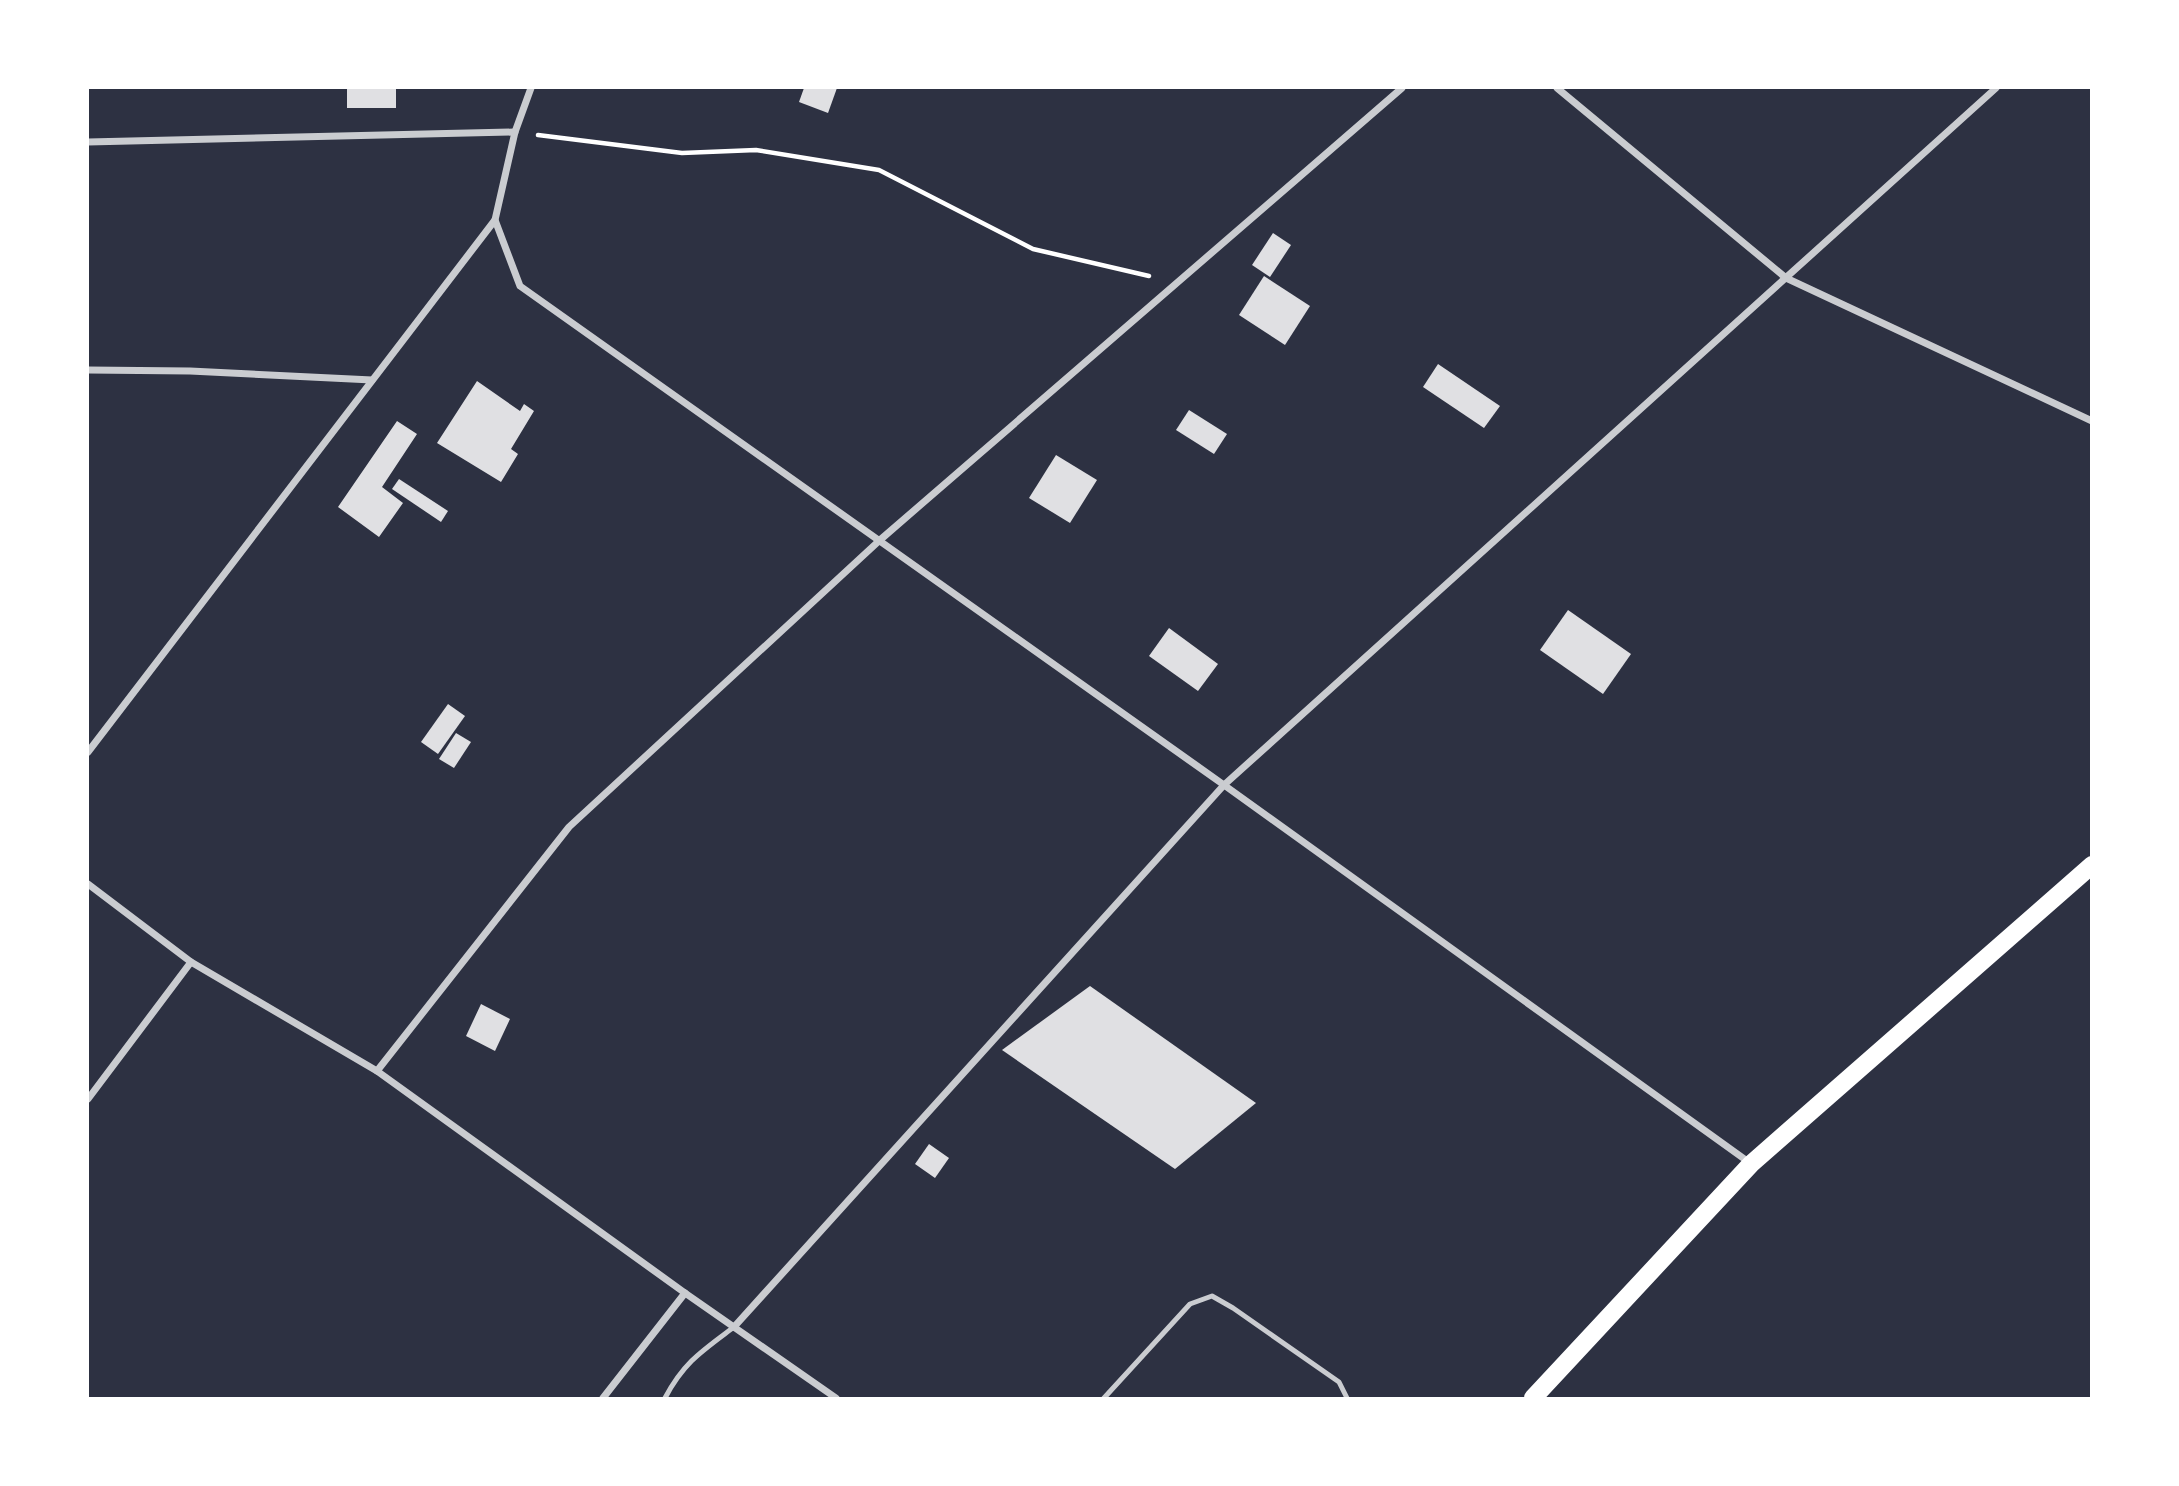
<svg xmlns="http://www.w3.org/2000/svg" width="2179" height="1486" font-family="Barlow,sans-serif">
	<rect width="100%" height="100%" fill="#2d3142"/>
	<g fill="#e0e0e3">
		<rect x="347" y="88" width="49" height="20"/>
		<path d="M804,88H837L828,113L799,102Z"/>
		<path d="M1273,233L1291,245L1270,277L1252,265Z"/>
		<path d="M1264,276L1310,306L1285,345L1239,315Z"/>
		<path d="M1438,364L1500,406L1484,428L1423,387Z"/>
		<path d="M477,381L520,411L524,404L534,411L511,449L518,454L501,482L437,443Z"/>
		<path d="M1189,410L1227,434L1214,454L1176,430Z"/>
		<path d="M397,421L417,434L382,487L403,503L379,537L338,507Z"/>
		<path d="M1056,455L1097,480L1070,523L1029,498Z"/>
		<path d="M399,479L448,511L441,522L392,489Z"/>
		<path d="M1568,610L1631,654L1603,694L1540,650Z"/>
		<path d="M1169,628L1218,664L1198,691L1149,656Z"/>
		<path d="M448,704L465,716L438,754L421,742Z"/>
		<path d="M456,733L471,742L454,768L439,759Z"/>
		<path d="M1090,986L1256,1103L1175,1169L1002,1050Z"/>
		<path d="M481,1004L510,1019L495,1051L466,1036Z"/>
		<path d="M929,1144L949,1158L935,1178L915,1164Z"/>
	</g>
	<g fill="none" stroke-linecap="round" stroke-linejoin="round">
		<path stroke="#fff" stroke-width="4.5" d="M538,135L682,153L756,150L879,170L1033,249L1149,276"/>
		<g stroke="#caccd0" stroke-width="5">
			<path d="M665,1398C684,1362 702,1351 734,1327"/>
			<path d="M1104,1398L1190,1304L1212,1296L1233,1308L1339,1382L1347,1398"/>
		</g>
		<g stroke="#caccd0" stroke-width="7">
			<path d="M1557,88L1786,278L2092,421"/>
			<path d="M88,142L515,132"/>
			<path d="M495,220L520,286L1224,785L1750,1163"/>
			<path d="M88,370L190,371L372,380"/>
			<path d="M88,752L495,220L515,132L531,88"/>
			<path d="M88,884L191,962L377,1071L569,827L880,540L1402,88"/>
			<path d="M377,1071L685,1293L836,1398"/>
			<path d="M88,1099L191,962"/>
			<path d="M734,1327L1224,785L1996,88"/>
			<path d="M603,1398L685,1293"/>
		</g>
		<path stroke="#fff" stroke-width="18" d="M1533,1398L1751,1164L2092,865"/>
	</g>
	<rect width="2179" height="1486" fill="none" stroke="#ffffff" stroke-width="178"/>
</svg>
